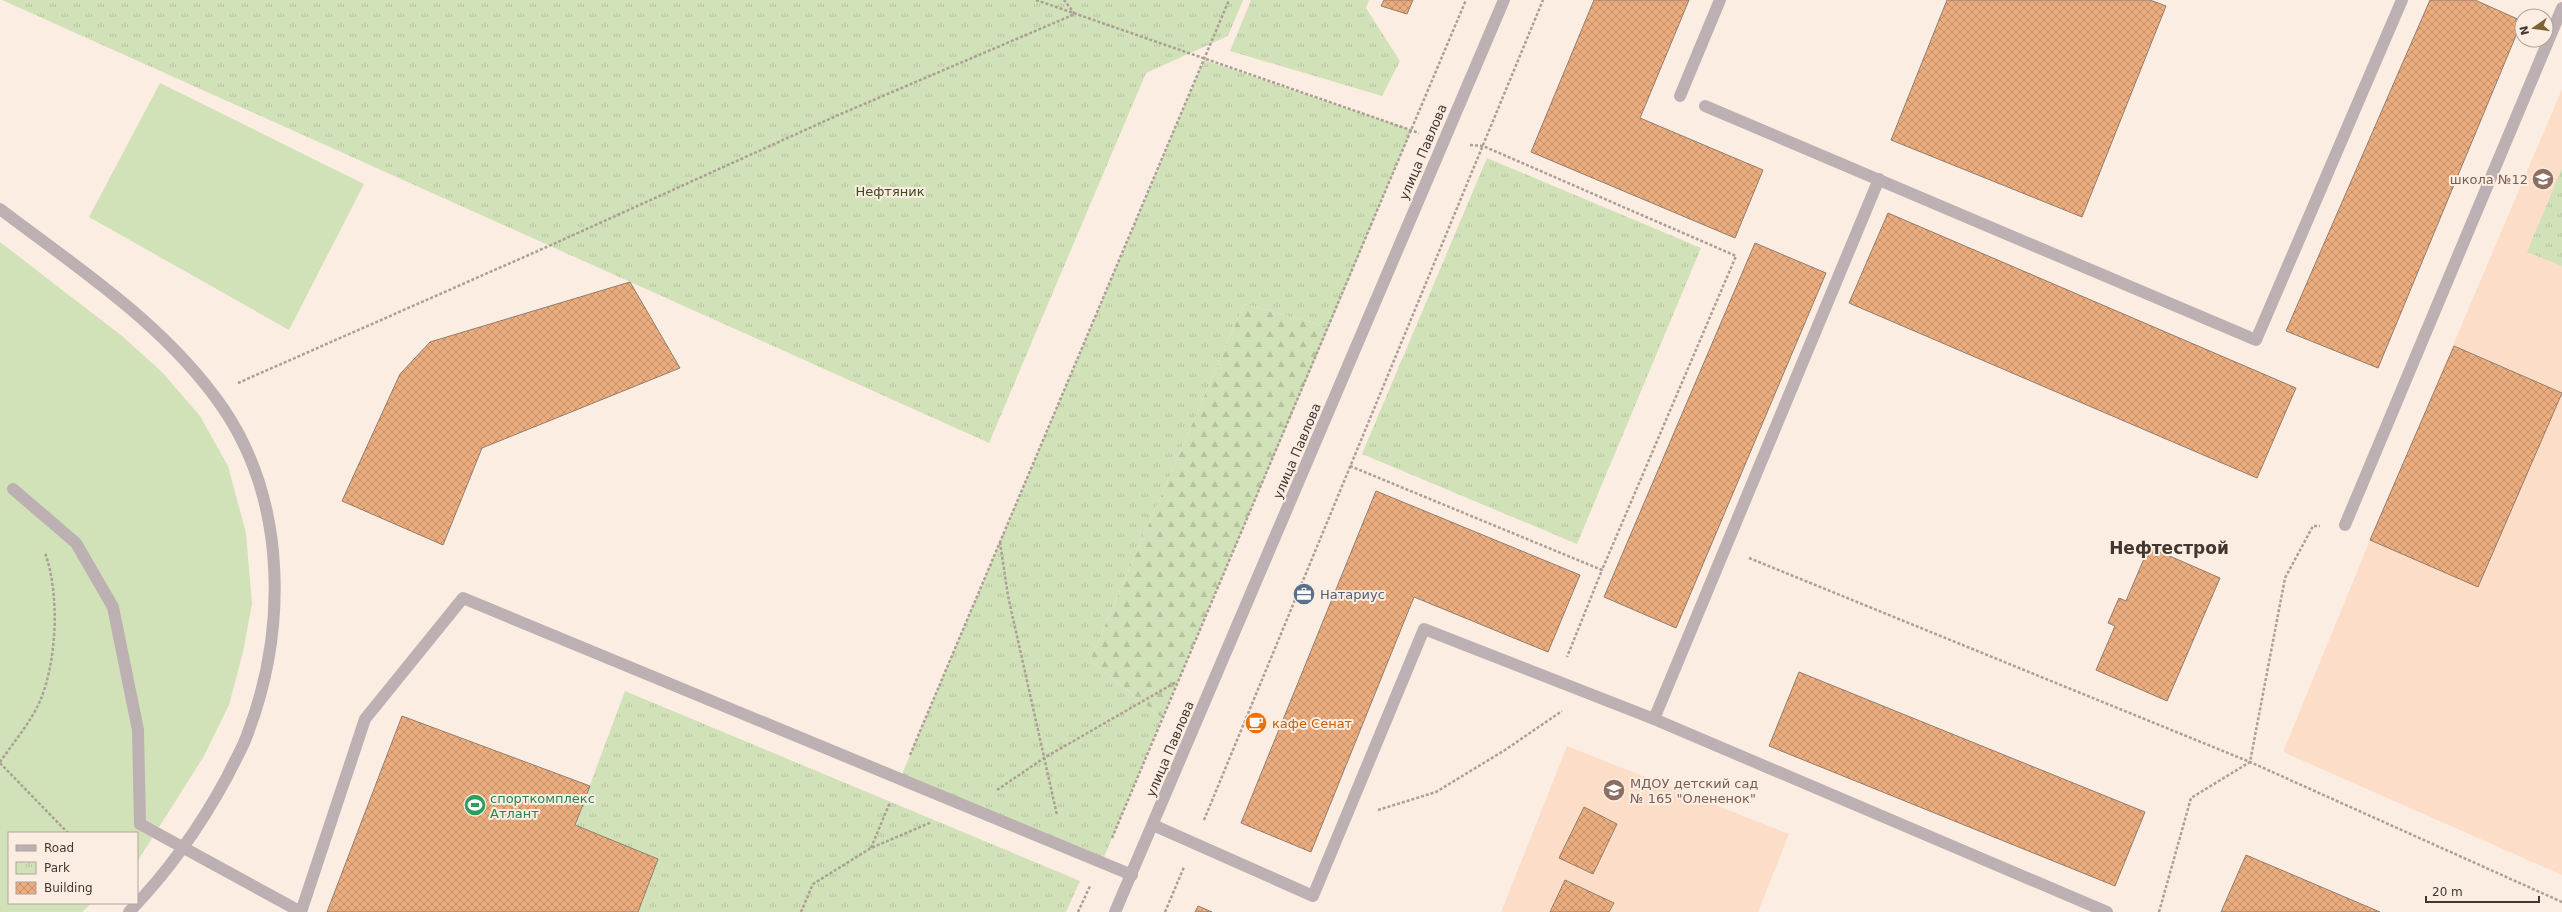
<svg xmlns="http://www.w3.org/2000/svg" width="2562" height="912" font-family="'DejaVu Sans',sans-serif">
	<defs>
		<pattern id="forest-firs" width="22" height="20" patternUnits="userSpaceOnUse"><rect width="22" height="20" fill="#d2e2b8"/><path d="M5 1l3.5 6h-7zM16 11l3.5 6h-7z" fill="#b6c29e"/></pattern>
		<pattern id="park-tufts" width="24" height="20" patternUnits="userSpaceOnUse"><rect width="24" height="20" fill="#d2e2b8"/><path d="M3 7l-1-3M5 7V3M7 7l1-3M15 17l-1-3M17 17v-4M19 17l1-3" fill="none" stroke="#b6c29e"/></pattern>
		<pattern id="building-cross-hatch" width="8" height="8" patternUnits="userSpaceOnUse"><rect width="8" height="8" fill="#ebad7e"/><path d="M0 0l8 8M0 8l8-8" fill="none" stroke="#c08e68"/></pattern>
	</defs>
	<rect width="100%" height="100%" fill="#fcede3"/>
	<g fill="#fcdec8">
		<path d="M2562,89V875L2283,752L2370,540Z"/>
		<path d="M1567,746L1789,834L1758,912H1501Z"/>
	</g>
	<g fill="#d2e2b8">
		<path d="M160,83L364,184L289,330L89,217Z"/>
		<path d="M0,242L122,336L162,372L200,416L228,466L246,533L252,604L243,652L229,705L204,756L137,862V833H9V903H92L82,912H0Z"/>
	</g>
	<path fill="url(#forest-firs)" d="M1244,304L1329,327L1162,718L1090,660Z"/>
	<g fill="url(#park-tufts)">
		<path d="M2,0H1243L1228,36L1146,73L989,443Z"/>
		<path d="M1251,0H1369L1366,8L1400,61L1382,96L1230,51Z"/>
		<path d="M1204,60L1411,130L1329,327L1244,304L1090,660L1162,718L1102,862L900,779Z"/>
		<path d="M1487,158L1701,248L1577,544L1362,454Z"/>
		<path d="M2562,168V266L2527,252Z"/>
		<path d="M625,691L1080,881L1066,912H638L657,859L575,825Z"/>
	</g>
	<g fill="url(#building-cross-hatch)" stroke="#937d6e">
		<path d="M1384,0H1413L1407,14L1381,6Z"/>
		<path d="M1594,0H1689L1640,118L1763,170L1735,238L1531,152Z"/>
		<path d="M1947,0H2150L2166,6L2082,217L1891,140Z"/>
		<path d="M2430,0H2475L2522,21L2378,368L2286,331Z"/>
		<path d="M1888,213L2296,388L2257,478L1849,303Z"/>
		<path d="M1755,243L1826,273L1676,628L1604,597Z"/>
		<path d="M630,282L680,368L482,448L443,545L342,501L400,374L430,342Z"/>
		<path d="M2454,346L2562,393L2478,587L2370,540Z"/>
		<path d="M1376,491L1580,575L1548,652L1414,597L1311,852L1241,823Z"/>
		<path d="M2149,547L2220,578L2167,701L2096,670L2115,626L2108,623L2119,598L2126,601Z"/>
		<path d="M1799,672L2145,812L2115,886L1769,746Z"/>
		<path d="M402,716L590,786L575,825L658,859L638,912H327Z"/>
		<path d="M1584,807L1617,824L1593,874L1559,858Z"/>
		<path d="M2246,855L2380,912H2221Z"/>
		<path d="M1565,880L1614,903L1609,912H1550Z"/>
		<path d="M1198,906L1212,912H1195Z"/>
	</g>
	<g fill="none" stroke-linecap="round" stroke-linejoin="round">
		<g stroke="#ac9f96" stroke-width="2.5" stroke-dasharray="3 2" stroke-linecap="butt">
			<path d="M1036,0L1419,133"/>
			<path d="M1470,145L1483,146L1736,256L1602,570"/>
			<path d="M238,383L549,246L836,116L1075,14L1064,0"/>
			<path d="M1350,466L1602,570L1567,657"/>
			<path d="M1000,542L1008,596L1057,815"/>
			<path d="M1749,558L2250,762L2562,902"/>
			<path d="M910,755L1229,0"/>
			<path d="M0,762C13,743 31,722 40,701C57,661 60,594 45,553"/>
			<path d="M0,763L68,833"/>
			<path d="M997,790L1044,758L1176,682"/>
			<path d="M1378,810L1436,792L1505,750L1562,711"/>
			<path d="M1204,820L1543,0"/>
			<path d="M1112,838L1466,0"/>
			<path d="M871,848L890,802"/>
			<path d="M801,912L813,884L871,848L932,822"/>
			<path d="M1078,912L1090,886"/>
			<path d="M1165,912L1184,867"/>
			<path d="M2159,912L2191,798L2250,762L2285,578L2313,526H2320"/>
		</g>
		<g stroke="#bdb0b3" stroke-width="12">
			<path d="M1680,96L1720,0"/>
			<path d="M1705,106L2256,340L2402,0"/>
			<path d="M0,209C79,269 166,325 223,408C288,504 287,633 246,738C241,751 233,764 227,777C200,827 169,871 129,912"/>
			<path d="M13,489L76,543L113,607L138,730L140,824L301,912L365,719L463,598L1132,875"/>
			<path d="M2345,525L2562,8"/>
			<path d="M1654,719L2107,912"/>
			<path d="M1153,825L1313,896L1424,629L1654,719L1879,179"/>
			<path d="M1115,912L1504,0"/>
		</g>
	</g>
	<defs>
		<g id="school-disc" transform="scale(1.15)"><circle r="9.5" fill="#8d6e63" stroke="#fcede3"/><path d="M0-5L7-2L0 1L-7-2ZM-4 1L0 2.5L4 1V4Q0 6-4 4Z" fill="#fff"/></g>
		<g id="office-disc" transform="scale(1.15)"><circle r="9.5" fill="#5c6f8a" stroke="#fcede3"/><path d="M-6-3h4V-5.5h4V-3h4V5H-6ZM-1-4.5V-3h2v-1.5ZM-6 0V1H6V0Z" fill="#fff"/></g>
		<g id="cafe-disc" transform="scale(1.15)"><circle r="9.5" fill="#e8710a" stroke="#fcede3"/><path d="M-5.5-4.5H6V0H3Q3 3.5 0 3.5H-2.5Q-5.5 3.5-5.5 0ZM3-3.2v2h1.7v-2ZM-6 4.5H4V6H-6Z" fill="#fff"/></g>
		<g id="stadium-disc" transform="scale(1.15)"><circle r="9.5" fill="#2e9e5b" stroke="#fcede3"/><path d="M0-5a6.5 5 0 1 0 0 10a6.5 5 0 1 0 0-10ZM-3.5-1.8h7v3.6h-7Z" fill="#fff"/></g>
	</defs>
	<g fill-rule="evenodd">
		<use href="#school-disc" x="2543" y="179"/>
		<use href="#office-disc" x="1304" y="594"/>
		<use href="#cafe-disc" x="1256" y="723"/>
		<use href="#school-disc" x="1614" y="790"/>
		<use href="#stadium-disc" x="475" y="805"/>
	</g>
	<g text-anchor="middle" dominant-baseline="central" stroke-width="4" stroke-linejoin="round" paint-order="stroke">
		<g font-size="13" fill="#413730" stroke="#fcede3">
			<text transform="translate(1423 152) rotate(-67)">улица Павлова</text>
			<text transform="translate(1297 451) rotate(-67)">улица Павлова</text>
			<text transform="translate(1170 749) rotate(-67)">улица Павлова</text>
		</g>
		<g font-size="13" fill="#785e54" stroke="#fcede3" text-anchor="end">
			<text x="2528" y="179">школа №12</text>
			<text x="1630" y="783" text-anchor="start">МДОУ детский сад<tspan x="1630" dy="15">№ 165 "Олененок"</tspan></text>
		</g>
		<g font-size="13" fill="#3c4c1b" stroke="#fcede3">
			<text x="890" y="191">Нефтяник</text>
		</g>
		<g font-size="13" fill="#4e5e75" stroke="#fcede3" text-anchor="start">
			<text x="1320" y="594">Натариус</text>
		</g>
		<g font-size="13" fill="#c56008" stroke="#fcede3" text-anchor="start">
			<text x="1272" y="723">кафе Сенат</text>
		</g>
		<g font-size="13" fill="#27864d" stroke="#fcede3" text-anchor="start">
			<text x="490" y="798">спорткомплекс<tspan x="490" dy="15">Атлант</tspan></text>
		</g>
		<g font-size="17" font-weight="bold" fill="#413730" stroke="#fcede3">
			<text x="2169" y="548">Нефтестрой</text>
		</g>
	</g>
	<rect x="8" y="832" width="130" height="72" fill="#fcede3" stroke="#b1a49b"/>
	<rect x="16" y="845" width="20" height="6" fill="#bdb0b3" stroke="#b1a49b"/>
	<text x="44" y="852" font-size="12" fill="#413730">Road</text>
	<rect x="16" y="862" width="20" height="12" fill="url(#park-tufts)" stroke="#b1a49b"/>
	<text x="44" y="872" font-size="12" fill="#413730">Park</text>
	<rect x="16" y="882" width="20" height="12" fill="url(#building-cross-hatch)" stroke="#b1a49b"/>
	<text x="44" y="892" font-size="12" fill="#413730">Building</text>
	<g transform="translate(2534 28) rotate(256)"><circle r="19" fill="#fcede3" stroke="#b1a49b"/>
	<path d="M0-3L7 15L0 10L-7 15Z" fill="#7d6234"/>
	<text y="-6" font-size="11" font-weight="bold" text-anchor="middle" fill="#413730">N</text>
	</g>
	<path d="M2426 896v6h113v-6" fill="none" stroke="#413730" stroke-width="2"/>
	<text x="2432" y="896" font-size="12" fill="#413730" stroke="#fcede3" stroke-width="3" paint-order="stroke">20 m</text>
</svg>
